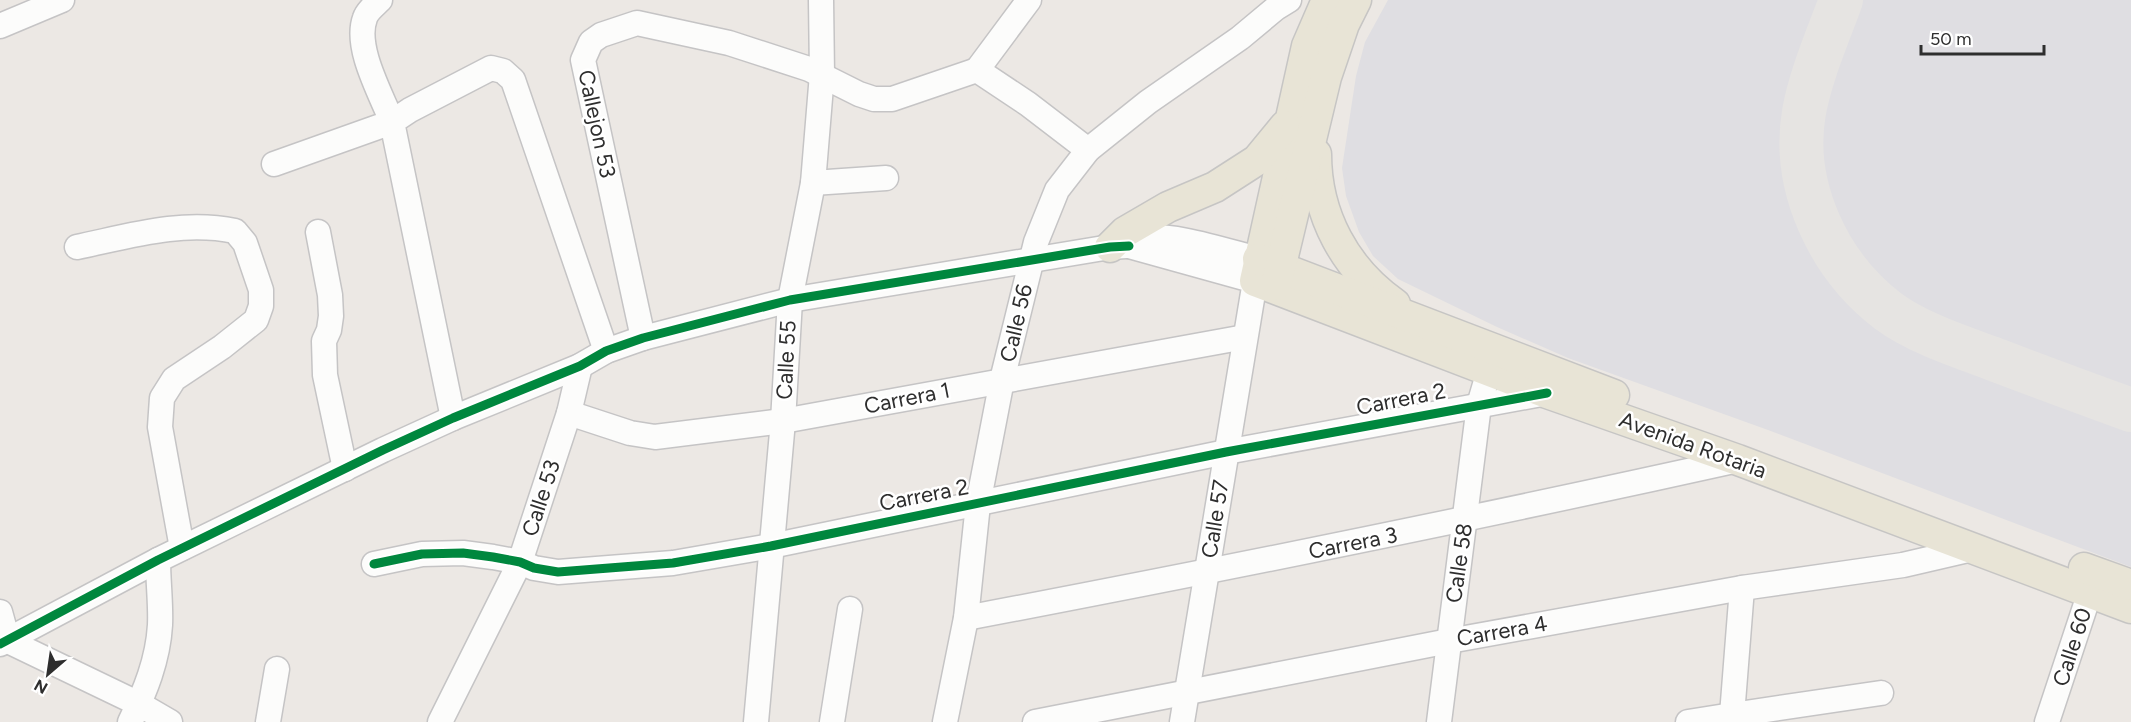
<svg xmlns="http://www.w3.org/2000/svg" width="2131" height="722" font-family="Figtree,sans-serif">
	<rect width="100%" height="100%" fill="#ece8e4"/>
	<path fill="#dfdee2" d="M1388,0H2131V567L1768,430L1568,358L1497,327L1398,279L1373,256L1359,232L1346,196L1342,168L1356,76L1365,42Z"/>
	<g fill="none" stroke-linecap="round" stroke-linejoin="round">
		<path stroke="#e6e4e2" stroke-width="44" d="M1841,0C1828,36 1811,74 1804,112C1791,187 1829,266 1888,311C1916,332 1958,346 1991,358C2038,376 2084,393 2131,410"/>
		<g stroke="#c5c4c5" stroke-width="27">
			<g id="minor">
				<path d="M0,26L62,0"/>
				<path d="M977,70L1029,0"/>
				<path d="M274,164L392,122C381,94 354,47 365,18C367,11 375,5 380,0"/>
				<path d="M813,183L886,178"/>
				<path d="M318,232L330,295L331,316L329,330L324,341L325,375L345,469"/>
				<path d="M77,247C130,236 181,220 235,231L245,243L261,290V306L256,320L222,347L174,379L162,398L160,427L182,548"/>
				<path d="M643,338L583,60L591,42L601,35L637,23L729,43L809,69L859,94L874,99H892L977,70L1028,104L1088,150"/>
				<path d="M569,413L630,433L655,437L783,421L1245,337"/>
				<path d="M453,418L392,122L410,110L491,68L503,71L513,80L606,351"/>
				<path d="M374,564L422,554L463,553L493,557L520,562L534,568L558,572L673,563L771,546L1226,452L1547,393"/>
				<path d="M1742,588L1732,715L1881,693"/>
				<path d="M0,612L8,641L139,704L170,722"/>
				<path d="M966,618C1224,569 1481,517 1738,460"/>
				<path d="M0,644L158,560L383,450L453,418L580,366L606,351L643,338L790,300L1110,247L1126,246"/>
				<path d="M130,722C145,692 158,660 160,625C161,604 158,582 158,560"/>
				<path d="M268,722L277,669"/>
				<path d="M440,722L520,562L569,413L580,366"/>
				<path d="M756,722L783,421L790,300L813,183L822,74L821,0"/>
				<path d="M832,722L850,609"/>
				<path d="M945,722L966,618L978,504L1002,380L1036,242L1057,190L1088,150L1148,102L1240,38L1276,8L1289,0"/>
				<path d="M1035,722L1449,641L1742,588L1903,565L1972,549"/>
				<path d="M1182,722L1255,281L1129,246C1132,243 1137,240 1141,239C1163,230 1233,253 1258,259"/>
				<path d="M1439,722L1479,405L1494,354"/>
				<path d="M1688,722L1732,715L1730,722"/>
				<path d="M2047,722L2090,592L2098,576"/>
			</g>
		</g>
		<g stroke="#c6c5c4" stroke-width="33">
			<g id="major">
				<path d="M1327,0L1307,46L1255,281L1547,393L1738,460L2131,608"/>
				<path d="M1316,154C1316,215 1345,269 1395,304"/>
				<path d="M1110,247L1125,232L1168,207L1215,187L1257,160L1285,126"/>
				<path d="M1258,259L1614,395"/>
				<path d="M1276,285L1326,77L1344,24L1356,0"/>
				<path d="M2084,568L2131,585"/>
			</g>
		</g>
		<use href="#minor" stroke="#fcfcfb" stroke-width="24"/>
		<use href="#major" stroke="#e8e4d6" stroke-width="30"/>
		<g stroke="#fff" stroke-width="13">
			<g id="cycleway">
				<path d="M374,564L422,554L463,553L493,557L520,562L534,568L558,572L673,563L771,546L1226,452L1547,393"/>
				<path d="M0,644L158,560L383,450L453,418L580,366L606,351L643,338L790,300L1110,247L1129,246"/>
			</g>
		</g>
		<use href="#cycleway" stroke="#00873e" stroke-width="9"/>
	</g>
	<g text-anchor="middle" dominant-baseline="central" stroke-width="5" stroke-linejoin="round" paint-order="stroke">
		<g font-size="22" fill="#2e2e2e" stroke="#fff">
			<text transform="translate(597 124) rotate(78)">Callejon 53</text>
			<text transform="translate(1016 323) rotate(-77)">Calle 56</text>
			<text transform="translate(786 360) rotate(-87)">Calle 55</text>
			<text transform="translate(907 398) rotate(-11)">Carrera 1</text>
			<text transform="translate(1401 399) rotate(-11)">Carrera 2</text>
			<text transform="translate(1693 445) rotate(20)">Avenida Rotaria</text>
			<text transform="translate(924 495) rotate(-11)">Carrera 2</text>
			<text transform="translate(541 498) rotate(-72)">Calle 53</text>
			<text transform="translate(1215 519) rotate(-81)">Calle 57</text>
			<text transform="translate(1353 543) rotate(-11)">Carrera 3</text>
			<text transform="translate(1459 563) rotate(-82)">Calle 58</text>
			<text transform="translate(1502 631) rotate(-10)">Carrera 4</text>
			<text transform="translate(2072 647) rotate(-72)">Calle 60</text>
		</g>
	</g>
	<g transform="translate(48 674) rotate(209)" stroke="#ffffff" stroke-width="4.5" paint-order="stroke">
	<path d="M0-4.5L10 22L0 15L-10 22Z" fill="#2e2e2e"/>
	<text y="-9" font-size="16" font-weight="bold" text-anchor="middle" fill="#2e2e2e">N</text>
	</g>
	<path d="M1921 45v9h123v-9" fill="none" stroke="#2e2e2e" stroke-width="3"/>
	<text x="1930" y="45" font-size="18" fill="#2e2e2e" stroke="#ffffff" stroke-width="4.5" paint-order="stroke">50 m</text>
</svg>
